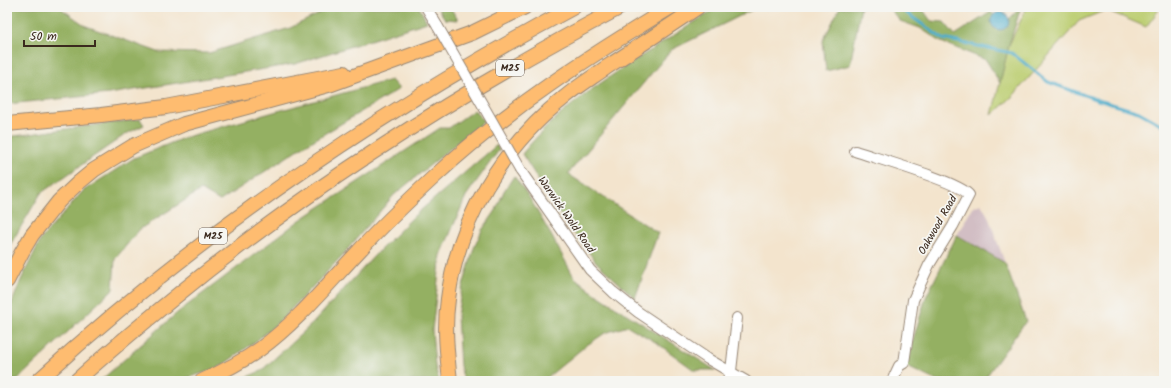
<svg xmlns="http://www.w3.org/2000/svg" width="1171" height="388" font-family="Kalam,sans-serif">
	<rect width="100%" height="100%" fill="#f6f6f2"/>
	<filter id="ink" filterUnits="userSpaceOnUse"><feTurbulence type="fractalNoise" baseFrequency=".025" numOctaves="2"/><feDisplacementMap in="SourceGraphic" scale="8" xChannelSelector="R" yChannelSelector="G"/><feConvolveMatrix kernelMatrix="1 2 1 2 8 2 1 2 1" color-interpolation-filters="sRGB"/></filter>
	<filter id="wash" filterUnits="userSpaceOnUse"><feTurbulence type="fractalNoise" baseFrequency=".012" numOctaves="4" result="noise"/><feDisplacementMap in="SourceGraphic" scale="16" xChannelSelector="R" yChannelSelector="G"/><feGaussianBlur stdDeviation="0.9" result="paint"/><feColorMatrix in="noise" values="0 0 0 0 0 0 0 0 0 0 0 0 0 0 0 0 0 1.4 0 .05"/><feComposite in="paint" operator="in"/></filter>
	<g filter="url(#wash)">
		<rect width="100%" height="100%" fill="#f3e4cd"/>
		<path fill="#d2bec4" d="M981,204L988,216L1005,263L957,235L973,207Z"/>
		<path fill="#bbcd70" stroke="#7b7c47" d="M1027,7H1077L1079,8L1080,7H1161L1146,27L1106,10L1079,21L1013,96L992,115L1009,45Z"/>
		<g fill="#94b062" stroke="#686d40">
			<path d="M7,7H59L86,26L158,52L209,53L290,28L333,7H419L427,22L295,64L109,94L7,104Z"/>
			<path d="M437,7H450L458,20L445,19Z"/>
			<path d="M718,7H758L671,50L568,174L658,233L635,298L597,263L563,219L522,154C555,113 599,83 643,55C668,39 693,23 718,7Z"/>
			<path d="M840,7H861L850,65L826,71L823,41Z"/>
			<path d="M888,7H921L931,21L944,22L955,35L991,12L994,15L991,21L1006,27L1009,19L1021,7L1009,45L1000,83L986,60L941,42L920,28L900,21Z"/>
			<path d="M391,80L399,89L299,149L220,201L201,190L140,229L115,259L113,289L16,381H7V315L21,280L41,239L83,191L134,158L186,137L274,112Z"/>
			<path d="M474,110L484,121L394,195L340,258L280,321L256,341L217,369L176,381H100L177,313L300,220L440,128H449Z"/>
			<path d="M140,119L144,125L126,134L41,193L7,250V137Z"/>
			<path d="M497,145L499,150L466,196L441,255L432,330L435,366L439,381H237L261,371L313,323L375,255L414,216Z"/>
			<path d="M514,176L529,197L551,235L574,277L590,290L625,313L715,370H694L657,343L628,326L605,333L584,347L543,381H464L460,366L457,316L461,293L474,248L482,230L495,212L504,191Z"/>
			<path d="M957,235L1005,263L1026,321L983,381H937L905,366L926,297Z"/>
		</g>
		<circle fill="#4bacca" stroke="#436b74" cx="1000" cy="21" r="9"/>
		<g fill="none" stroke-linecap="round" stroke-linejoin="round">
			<path stroke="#4bacca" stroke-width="3" d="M898,7L943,39L1012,53L1048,82L1098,100L1139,112L1164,126"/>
		</g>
	</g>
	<g filter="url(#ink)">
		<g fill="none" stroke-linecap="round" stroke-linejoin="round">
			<g stroke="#978776" stroke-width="12">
				<g id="minor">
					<path d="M426,7L438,27"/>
					<path d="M855,151C875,158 960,182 969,195L953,226L929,265L913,300L904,363L899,366L892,381"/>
					<path d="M520,170L590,270L613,292L638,312L708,359L746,381"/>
					<path d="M727,381L731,371L737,318"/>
				</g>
			</g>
			<g stroke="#978776" stroke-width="16">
				<g id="highway">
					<path d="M7,124L101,115L166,107L344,73"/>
					<path d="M7,281L22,252L32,235L59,201L77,184L94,170L133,146L184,124L332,84L472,33L525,7"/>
					<path d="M38,381C199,233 381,110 574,7"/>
					<path d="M76,381C108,352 142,324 175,297C313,184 463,90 621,7"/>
					<path d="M202,381C222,372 242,362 260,349C297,322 326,286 357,253C382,226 408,201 435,176C506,110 588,57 671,7"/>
					<path d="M450,381C447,354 444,327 448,299C458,219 502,147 565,97C578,86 593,77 607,67C638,47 668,27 698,7"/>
				</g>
			</g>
			<use href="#minor" stroke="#fff" stroke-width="10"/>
			<use href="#highway" stroke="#febc70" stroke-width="14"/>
			<g stroke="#978776" stroke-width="12" stroke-linecap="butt">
				<path id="minor-bridge" d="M438,27L520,170"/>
			</g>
			<use href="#minor-bridge" stroke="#fff" stroke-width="10"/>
		</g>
	</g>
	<g text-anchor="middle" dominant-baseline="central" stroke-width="3.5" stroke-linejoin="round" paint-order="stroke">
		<g fill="#f6f6f2" stroke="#73675e" stroke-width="1">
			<rect x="496" y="60" width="28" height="16" rx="3"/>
			<rect x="199" y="228" width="28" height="16" rx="3"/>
		</g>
		<g font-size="10" font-weight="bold" fill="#3b2a1e">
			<text x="510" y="68">M25</text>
			<text x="213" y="236">M25</text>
		</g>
		<g font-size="11" fill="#3b2a1e" stroke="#f6f6f2">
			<text transform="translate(566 215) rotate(55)">Warwick Wold Road</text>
			<text transform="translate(938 225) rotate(-60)">Oakwood Road</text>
		</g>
	</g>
	<rect width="1171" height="388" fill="none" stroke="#f6f6f2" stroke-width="24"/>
	<path d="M24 40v6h71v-6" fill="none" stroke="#3b2a1e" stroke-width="2"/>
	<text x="30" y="40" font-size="12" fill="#3b2a1e" stroke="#f6f6f2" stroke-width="3" paint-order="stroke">50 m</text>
</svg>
